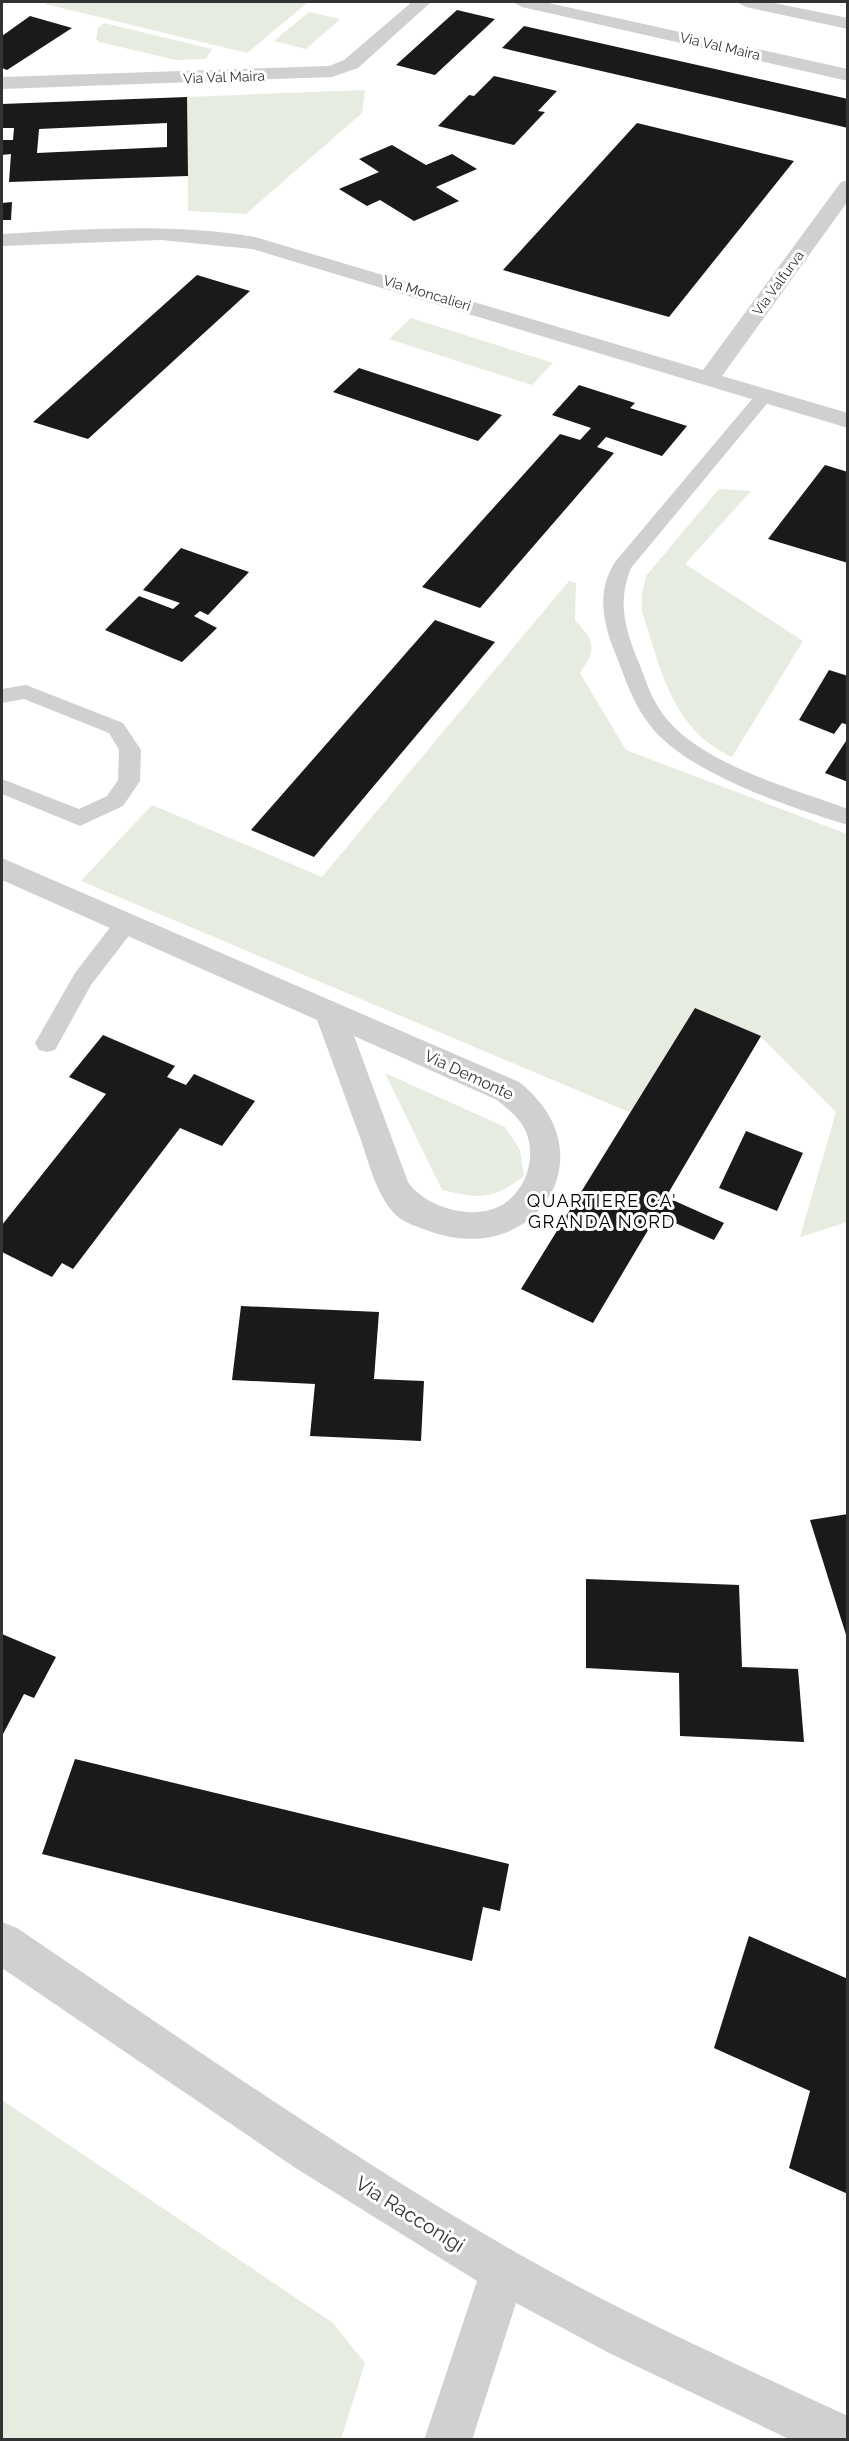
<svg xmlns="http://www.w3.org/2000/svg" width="849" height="2441" font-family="Raleway,sans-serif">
	<rect width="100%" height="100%" fill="#fff"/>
	<g fill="#e6ecdf">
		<path d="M48,2H308L247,53L45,4Z"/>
		<path d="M309,12L340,19L306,49L274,41Z"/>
		<path d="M104,23L212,49L206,59L176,60L99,42L96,39L98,28Z"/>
		<path d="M365,90L362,113L246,214L188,211L187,97Z"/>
		<path d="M411,318L553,363L532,385L389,339Z"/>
		<path d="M719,489L751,491L685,564L803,641L732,757C671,728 662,671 642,612V594L646,576Z"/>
		<path d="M569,581L576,583L575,620C595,642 597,648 580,673L626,750L847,834V1222L800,1237L836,1112L760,1036L695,1008L631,1113L81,881L152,805L322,877Z"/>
		<path d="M385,1073L505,1127L520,1150L524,1176C492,1200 481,1199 442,1190Z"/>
		<path d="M2,2100L333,2323L365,2363L341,2439H2Z"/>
	</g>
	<g fill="#1a1a1a" fill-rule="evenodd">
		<path d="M457,10L495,19L435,75L396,65Z"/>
		<path d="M30,16L72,28L7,70L2,68V36Z"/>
		<path d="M524,26L848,99V128L502,48Z"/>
		<path d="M494,76L557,91L538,111L545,112L514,145L438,126L469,95L474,96Z"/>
		<path d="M187,97L188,176L9,182L11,154L2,155V140H13L14,128H2V104ZM167,123V147L37,153L39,129Z"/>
		<path d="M637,123L794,161L669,317L503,270Z"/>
		<path d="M392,145L426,165L452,154L477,169L436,187L459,201L414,221L380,200L367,206L339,189L379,172L359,159Z"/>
		<path d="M12,202L11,220H2V203Z"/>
		<path d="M197,275L250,291L88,439L33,422Z"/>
		<path d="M359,368L502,415L478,441L333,392Z"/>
		<path d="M579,385L635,403L630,408L687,426L662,456L606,437L597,447L614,453L480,608L422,587L560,434L580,440L591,428L552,415Z"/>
		<path d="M825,465L848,472V563L768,539Z"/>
		<path d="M181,548L249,572L208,615L200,611L194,616L217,628L182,662L105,630L139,596L173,609L180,603L143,590Z"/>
		<path d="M435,620L495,642L314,857L251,830Z"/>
		<path d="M829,670L848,676V725L842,723L834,734L799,720Z"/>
		<path d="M848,738V782L825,773Z"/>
		<path d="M695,1008L761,1036L666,1197L724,1223L714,1240L657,1215L593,1323L521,1289Z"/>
		<path d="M103,1035L175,1066L167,1077L186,1085L194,1074L255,1101L222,1146L180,1128L73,1269L62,1263L52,1277L2,1252V1225L106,1094L69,1077Z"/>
		<path d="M746,1131L803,1153L777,1211L719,1188Z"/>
		<path d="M241,1306L379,1312L374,1379L424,1381L421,1441L310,1436L315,1384L232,1380Z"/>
		<path d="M848,1514V1638H847L810,1520Z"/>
		<path d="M586,1579L739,1585L742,1667L798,1669L804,1742L680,1736L679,1673L586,1668Z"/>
		<path d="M2,1634L56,1657L34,1698L24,1694L2,1736Z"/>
		<path d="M75,1759L509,1864L500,1911L483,1907L472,1961L42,1854Z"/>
		<path d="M749,1936L848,1979V2194L789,2168L810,2091L714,2048Z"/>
	</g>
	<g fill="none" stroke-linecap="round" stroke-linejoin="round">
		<g fill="#d0d0d0" fill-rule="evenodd">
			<path d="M764,391L770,392L773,396L770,400L631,568C618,600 624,625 636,656C644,674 649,694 660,710C696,764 790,787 848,809V825C791,808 684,772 649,724C632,702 624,675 614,650C602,620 597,590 615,562L758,392Z"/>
			<path d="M26,685L123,723L141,750L140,781L123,806L80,826L2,794V779L79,809L107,796L118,780L119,750L109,733L24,699L2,703V689Z"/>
			<path d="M126,915L134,917L137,923L134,929L91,985L55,1050L47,1052L39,1050L35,1043L75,973L118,917Z"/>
		</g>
		<g fill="#d0d0d0" fill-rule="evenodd">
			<path d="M412,2H431L358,68L332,77L2,89V77L329,66L344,60Z"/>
			<path d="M513,2H544L848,69V81L522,7Z"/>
			<path d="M737,2H769L848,18V29L746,7Z"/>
			<path d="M848,180V201L722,376L848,413V428L252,249L161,240L2,246V234C87,229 171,223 255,237L703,370L841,182Z"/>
			<path d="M2,858L519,1082C610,1153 537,1268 432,1232C418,1227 402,1223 392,1211C376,1192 369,1164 361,1140C346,1100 332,1060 317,1020L2,880ZM354,1036L497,1100C507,1108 516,1115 523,1126C539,1153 527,1192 500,1206C472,1221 425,1207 408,1182Z"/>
			<path d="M2,1922L17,1928C182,2039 344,2154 517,2253C624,2314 736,2364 848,2416V2440H791L611,2354L516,2303L472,2440H424L477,2281L294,2167L2,1968Z"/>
		</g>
	</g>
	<g text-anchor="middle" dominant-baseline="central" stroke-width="6" stroke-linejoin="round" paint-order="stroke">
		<g font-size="14" fill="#333" stroke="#fff">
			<text transform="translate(720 46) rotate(13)">Via Val Maira</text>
			<text transform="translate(224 77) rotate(-2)">Via Val Maira</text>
			<text transform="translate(778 283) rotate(-54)">Via Valfurva</text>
			<text transform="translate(427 293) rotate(17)">Via Moncalieri</text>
		</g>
		<g font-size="16" fill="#333" stroke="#fff">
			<text transform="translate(469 1075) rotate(25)">Via Demonte</text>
		</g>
		<g font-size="18" letter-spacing="1.5" fill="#000" stroke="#fff">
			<text x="602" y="1200">QUARTIERE CA'<tspan x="602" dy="21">GRANDA NORD</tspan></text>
		</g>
		<g font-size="20" fill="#333" stroke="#fff">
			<text transform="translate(410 2214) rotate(32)">Via Racconigi</text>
		</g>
	</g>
	<rect width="849" height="2441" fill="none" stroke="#333333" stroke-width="6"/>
</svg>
